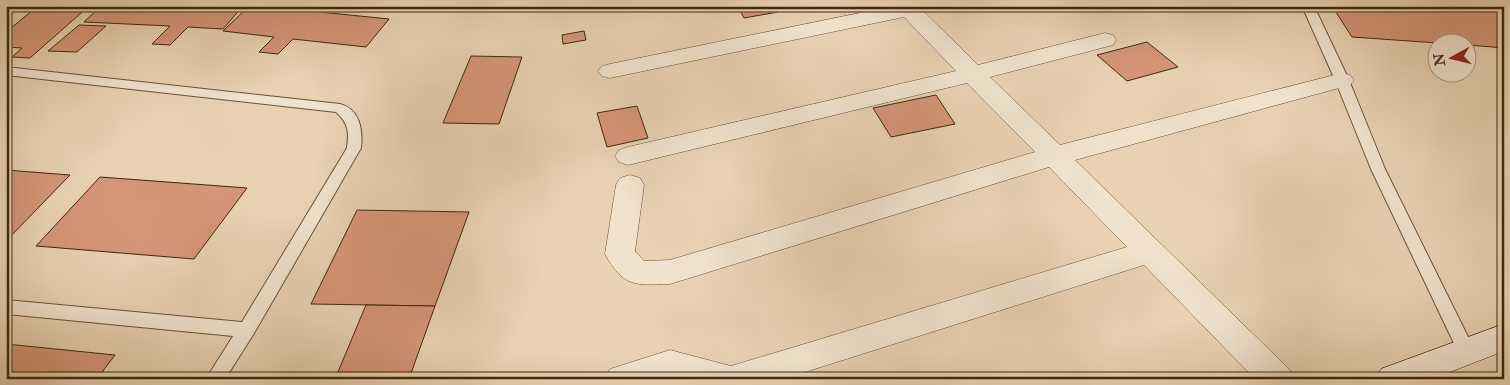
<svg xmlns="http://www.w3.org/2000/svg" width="1510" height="385" font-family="'IM FELL Double Pica',serif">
	<rect width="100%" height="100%" fill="#e8d2b2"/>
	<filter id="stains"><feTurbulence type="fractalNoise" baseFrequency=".004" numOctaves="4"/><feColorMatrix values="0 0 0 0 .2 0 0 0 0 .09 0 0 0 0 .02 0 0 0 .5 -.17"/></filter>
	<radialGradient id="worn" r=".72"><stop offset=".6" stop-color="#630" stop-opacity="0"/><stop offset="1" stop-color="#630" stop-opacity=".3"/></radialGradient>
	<g fill="#d59578" stroke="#3e290d">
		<path d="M38,6H89L30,58L12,57L22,48L6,47V32Z"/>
		<path d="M101,6H243L223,29L188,27L170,45L152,44L170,26L84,22Z"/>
		<path d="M249,6H261L389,19L366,47L293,39L278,54L259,52L274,37L223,31Z"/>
		<path d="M738,6H775L778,12L744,18Z"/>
		<path d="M1207,6H1254L1256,11Z"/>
		<path d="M1332,6H1504V48L1468,45V42L1438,43L1352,37Z"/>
		<path d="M79,25L106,26L77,52L48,51Z"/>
		<path d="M584,31L586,40L563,44L562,35Z"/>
		<path d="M1147,42L1178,67L1127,81L1097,55Z"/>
		<path d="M471,56L522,57L499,124L443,123Z"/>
		<path d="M936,95L955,124L891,137L873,108Z"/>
		<path d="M637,106L648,138L607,147L597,113Z"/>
		<path d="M6,170L70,175L6,241Z"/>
		<path d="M100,177L247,188L194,259L36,246Z"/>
		<path d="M357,210L469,212L435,306L311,304Z"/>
		<path d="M366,305L435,306L409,379H335Z"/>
		<path d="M6,344L115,355L97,379H6Z"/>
	</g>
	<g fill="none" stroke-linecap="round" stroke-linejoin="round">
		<g stroke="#685336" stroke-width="2">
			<g id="lane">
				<path d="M1302,6H1314L1349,80L1385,169L1475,351L1472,356L1466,359L1460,356L1371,169L1335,80Z"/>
				<path d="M6,67L340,104C360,109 363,130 361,148L253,335L225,379H206L233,336L6,314V300L242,322L347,148C349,132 349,124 336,112L6,75Z"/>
			</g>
		</g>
		<g stroke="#685336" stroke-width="1">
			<path id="street" d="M894,6H918L978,65L1105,33L1113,35L1116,40L1113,45L990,77L1060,145L1342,73L1350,75L1354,80L1350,85L1075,160L1289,369L1294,379H1255L1144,265L783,379H605L610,369L670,350L731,366L1127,247L1049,167L670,284C635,285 624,288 605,254L616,185L620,178L630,175L640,178L644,185L635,251L644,261L670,260L1035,152L967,83L628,165L619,162L615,156L619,150L628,147L956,71L904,17L610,78L602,76L598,71L602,66L610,64Z"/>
		</g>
		<g stroke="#3e290d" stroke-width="1">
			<path id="secondary" d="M1504,324V351L1432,379H1376L1381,369Z"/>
		</g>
		<use href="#lane" fill="#f0e2cd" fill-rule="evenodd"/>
		<use href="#street" fill="#f0e2cd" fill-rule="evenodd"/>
		<use href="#secondary" fill="#f0e2cd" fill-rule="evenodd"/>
	</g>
	<rect width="1510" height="385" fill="none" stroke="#e8d2b2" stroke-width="25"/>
	<rect x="8" y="8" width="1495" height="370" fill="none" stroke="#3e290d" stroke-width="2.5"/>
	<rect x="12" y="12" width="1485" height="360" fill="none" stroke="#3e290d"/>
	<g transform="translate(1452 58) rotate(262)"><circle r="24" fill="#f0e2cd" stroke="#a99880"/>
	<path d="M0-4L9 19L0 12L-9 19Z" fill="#8f2418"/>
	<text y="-8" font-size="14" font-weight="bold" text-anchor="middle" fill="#3e290d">N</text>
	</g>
	<rect width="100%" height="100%" filter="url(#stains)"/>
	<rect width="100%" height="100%" fill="url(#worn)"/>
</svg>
